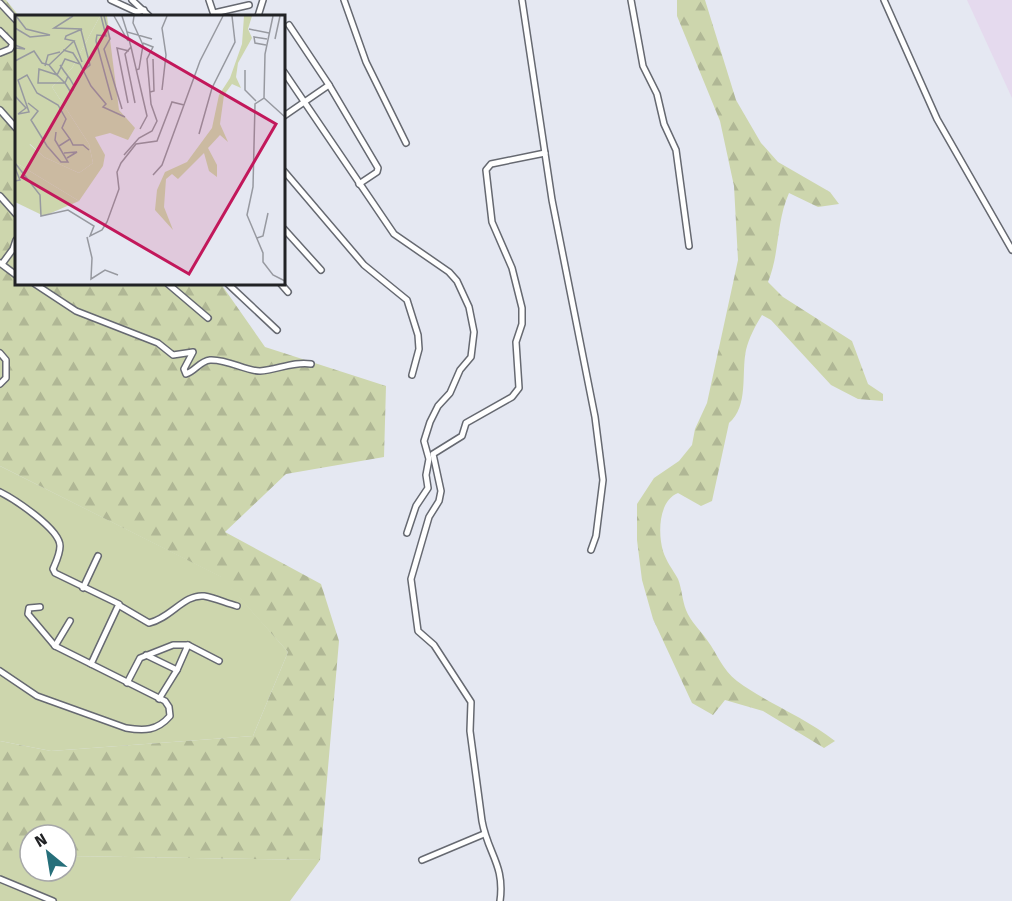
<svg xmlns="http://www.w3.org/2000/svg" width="1012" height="901" font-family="'Fira Sans',sans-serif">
	<defs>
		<pattern id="forest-firs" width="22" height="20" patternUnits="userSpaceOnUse" patternTransform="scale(1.5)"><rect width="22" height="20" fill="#cdd6ad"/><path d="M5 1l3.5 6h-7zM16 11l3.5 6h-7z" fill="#b0b795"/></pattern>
	</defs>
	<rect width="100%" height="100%" fill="#e5e8f2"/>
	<path fill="#e5daee" d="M967,0H1012V98Z"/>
	<g fill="#cdd6ad">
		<path d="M0,466L222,577L288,652L253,736L51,751L0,741Z"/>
		<path d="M0,855H30V871H66V856L320,860L290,901H0Z"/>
	</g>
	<g fill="url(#forest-firs)">
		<path d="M0,0H6L19,16H16V284H221L265,347L386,386L384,457L286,474L225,532L321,584L339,641L320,860L66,856V835H30V855H0V741L51,751L253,736L288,652L221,577L0,466Z"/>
		<path d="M677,0H705L736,100L761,143L778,162L830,192L839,204L818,207L789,193C776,222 780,253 768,282L783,297L852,341L868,384L883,394V401L858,399L831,385L771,320L762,315C755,326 749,338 746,350C741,374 749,406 729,423L712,501L701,506L678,493C658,501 658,534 663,551C666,561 673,570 678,579C682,589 682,600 686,610C690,621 701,631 707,640C718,655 722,669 737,681C768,704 805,717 835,741L824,748L763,711L725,700L713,715L692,703L653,619L642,580L637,540V504L654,478L679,461L692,445L695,429L707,403L738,260L734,186L720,121L677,16Z"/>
	</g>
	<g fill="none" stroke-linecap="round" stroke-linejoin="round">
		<g stroke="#666971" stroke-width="8">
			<g id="minor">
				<path d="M111,0L137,12L144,10"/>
				<path d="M132,0L149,16"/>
				<path d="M209,0L214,15"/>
				<path d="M344,0L366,62L406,143"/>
				<path d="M522,0L552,200L595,417L603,480L596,536L591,550"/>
				<path d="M631,0L643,66L657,94L664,124L676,150L689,246"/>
				<path d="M884,0L937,119L1012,250"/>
				<path d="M0,3L16,20"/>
				<path d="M214,13L249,5"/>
				<path d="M258,16L263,0"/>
				<path d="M289,25L329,85L378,168L377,172L359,184"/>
				<path d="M0,31L13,44L10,49L0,53"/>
				<path d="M284,72L394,234L449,272L457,281L469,307L474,332L471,357L460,370L450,393L438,406L430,422L424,441L429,459L426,475L428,488L416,506L407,533"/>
				<path d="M0,110L16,128"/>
				<path d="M284,116L329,85"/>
				<path d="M284,171L364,265L407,300L418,335L419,349L412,375"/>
				<path d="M0,196L16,214"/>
				<path d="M284,229L321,270"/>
				<path d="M0,263L16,275"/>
				<path d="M2,264L13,249L16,240"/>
				<path d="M35,284L76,311L158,343L173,355L193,352L184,369L186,374C195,371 200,361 210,360C228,359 245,371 260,371C277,370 294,361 311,364"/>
				<path d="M168,284L208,318"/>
				<path d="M228,284L277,330"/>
				<path d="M281,284L288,292"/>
				<path d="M0,353L6,360V378L0,384"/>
				<path d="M0,492C14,499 60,529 60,546C60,554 56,562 53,569L55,573L119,604L91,664"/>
				<path d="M83,588L98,556"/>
				<path d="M120,606L149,623C171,618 184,594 204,596C215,598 226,603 237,606"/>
				<path d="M188,645L219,661"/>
				<path d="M55,646L70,621"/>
				<path d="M146,655L177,670"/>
				<path d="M0,671L37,696L126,728C144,731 157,731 170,716L169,707L165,701L55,646L28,614L29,608L40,607"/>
				<path d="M127,683L140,658L173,645H188L177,670L159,699"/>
				<path d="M422,860L484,834"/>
				<path d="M0,879L53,901"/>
				<path d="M500,901C505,865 488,854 482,821L470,731L471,702L434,645L418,631L411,579L429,517L439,501L441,491L433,454L462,436L466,423L512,397L519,388L516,342L522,324V308L512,268L492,222L486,170L491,164L545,153"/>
			</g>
		</g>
		<use href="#minor" stroke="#fff" stroke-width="5"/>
	</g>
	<g transform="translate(15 15)">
		<rect width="270" height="270" fill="#e5e8f2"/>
		<path d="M0,1H85L57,53L37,72L74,129L78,148L64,158L29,142L15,129L3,149L64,186L29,201L0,187Z" fill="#cdd6ad"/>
		<path d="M85,1H92L104,95L120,113L113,125L95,118L80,122L90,140L88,151L64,186L3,149L2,134L14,129L29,142L64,158L78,148L74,129L37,72L57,53ZM229,1H237L233,14L237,23L223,48L221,62L226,73L217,69L209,80L205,109L213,127L205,120L193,133L202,150V162L194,156L189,138L163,164L157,159L151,164L149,192L158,215L140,195L142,175L150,157L172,147L197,113L204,80L215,63L227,29Z" fill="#cdd6ad"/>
		<path fill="none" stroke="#9799a0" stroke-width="1.5" d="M86,1L91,21L82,20L81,26L97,85M89,1L95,24L89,34L107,94M99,1L113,26M107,1L112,17L137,24M119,1L118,8L128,30L124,54L121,55M258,1L250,39L249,83L240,89L238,172L232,200L248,238V247L258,260L270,266M0,13L15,22L35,20L11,14L1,1M234,14L254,18M66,15L75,50L68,56M112,17L116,32L110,39L120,88M260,24L265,1M59,26L67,47M0,30L10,34L0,33M251,30L240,28L239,22L252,24M116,32L132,101L125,114M48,35L58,38L65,49M0,46L19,36L27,48L34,50L59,26L50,24L51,21L67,14L39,13L58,1M34,50L42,60L50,44L65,49L76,71L91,89L88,92L110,102M45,50L49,56L55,64L59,71L58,75L55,76L50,68L42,60L24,54L23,68H50L53,61M30,51L33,40L45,37M230,55V75L241,86M147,75L151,40L147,13L152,1M135,77L139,76L138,44M0,81L11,93L3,99L14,97L3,65L12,60L22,78L43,90L51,104L47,113L55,124L44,131M249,83L270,102M13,88L23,96L16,105L32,131L46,147H53L40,125L41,117M113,88L102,33L114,36M184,119L197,73L220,27L217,1M55,124L58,130H68L74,135M49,138L62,137L52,143M109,140L124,123L137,116L142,106L136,89L132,44L138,32L128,28M0,148L25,180L26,201L53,195L79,211L75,221L87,215L92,207L104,174L102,157L106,148L121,129L142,126L157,87L169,90M0,153L5,165L0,166M138,160L147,150L185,46L208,1M72,222L77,243L76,264L90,255L103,260M242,223L248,221L253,198"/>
		<path fill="#c2185b" fill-opacity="0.15" stroke="#c2185b" stroke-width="3" d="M93,12L261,109L174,259L7,162Z"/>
		<rect width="270" height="270" fill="none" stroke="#212225" stroke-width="3"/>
	</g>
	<g transform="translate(48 853) rotate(330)"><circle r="28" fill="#ffffff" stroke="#a6a7a8" stroke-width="1.5"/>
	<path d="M0-4.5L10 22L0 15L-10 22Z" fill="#266f7a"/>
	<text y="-9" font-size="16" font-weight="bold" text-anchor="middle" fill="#212225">N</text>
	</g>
</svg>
